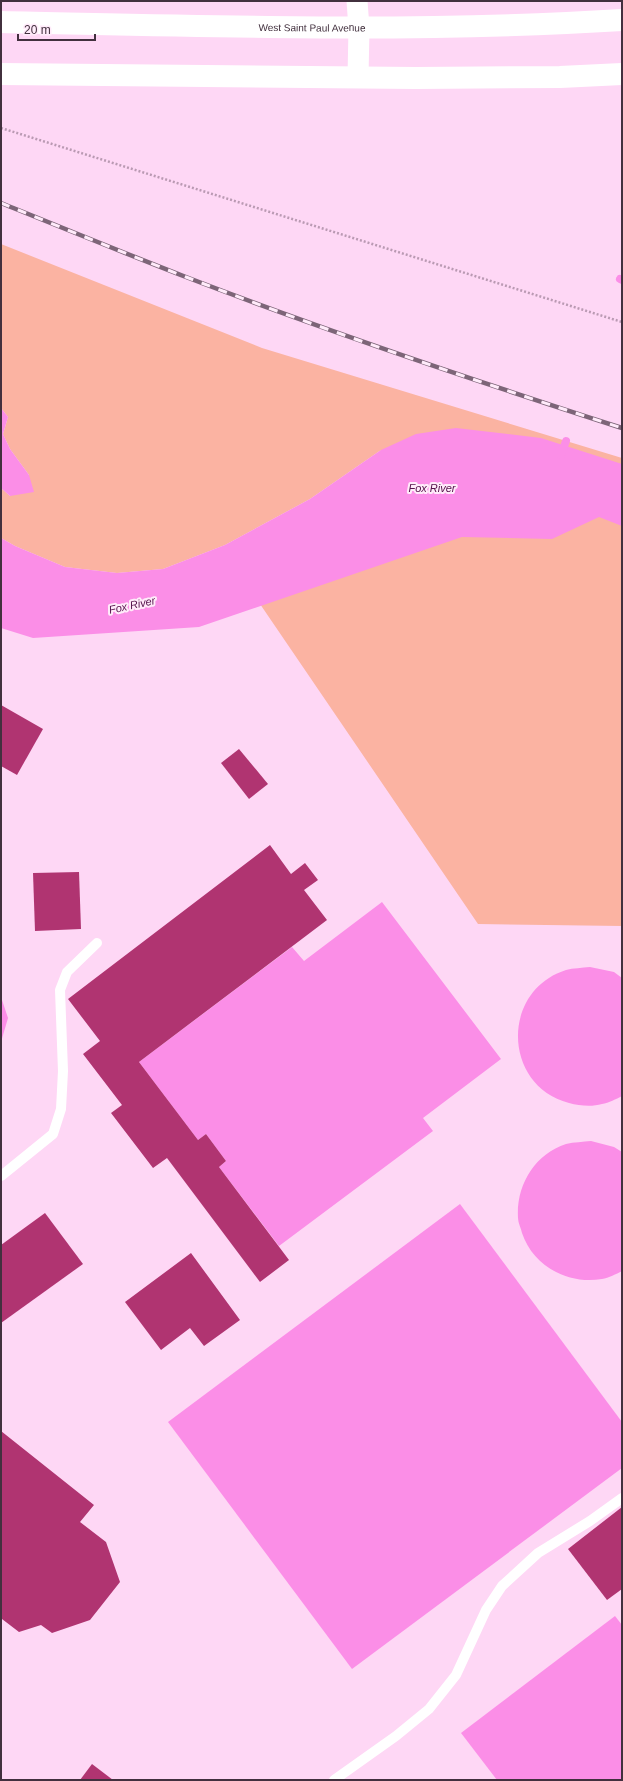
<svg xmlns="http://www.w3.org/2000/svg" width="623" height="1781" font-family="Helvetica,sans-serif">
	<rect width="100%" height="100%" fill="#fed7f5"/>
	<path fill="#fbb3a2" d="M1,244L262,348L622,458V926L478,924L260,604L381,450L310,499L225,545L163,569L117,573L65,567L15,546L1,538V488L10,496L29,475L10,449L3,434L8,417L1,408Z"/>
	<g fill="#fb8ee7">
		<path d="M1,408L8,417L3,434L10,449L29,475L34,492L10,496L1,488Z"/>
		<path d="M456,428L541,438L622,464V526L599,517L552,539L462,537L199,627L33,638L1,628V538L15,546L65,567L117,573L163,569L225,545L310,499L381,450L416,434Z"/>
		<path d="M382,902L501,1059L423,1118L433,1131L279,1246L219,1167L226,1161L206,1134L198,1140L139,1062L292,947L304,961Z"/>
		<path d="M590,967L614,972L622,978V1096C616,1099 609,1103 602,1104C592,1107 580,1106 569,1103C503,1086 500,991 566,970C573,968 582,968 590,967Z"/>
		<path d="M1,997L8,1018L1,1042Z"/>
		<path d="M591,1141L614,1147L622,1152V1271C616,1274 609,1278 602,1279C568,1285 533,1266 522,1233C521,1228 518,1223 518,1218C516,1185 535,1154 566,1144C574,1142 583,1142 591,1141Z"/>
		<path d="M460,1204L622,1422V1468L352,1669L168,1422Z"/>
		<path d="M615,1616L622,1625V1780H497L461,1733Z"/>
	</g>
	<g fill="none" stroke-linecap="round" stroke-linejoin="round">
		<g stroke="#fb8ee7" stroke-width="8">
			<path d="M620,279L622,280"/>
			<path d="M561,455L566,441"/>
		</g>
	</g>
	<g fill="#b03471">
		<path d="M1,705L43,729L17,775L1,766Z"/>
		<path d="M239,749L268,784L249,799L221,763Z"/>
		<path d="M270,845L291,874L305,863L318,880L304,890L327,920L139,1062L198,1140L206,1134L226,1161L219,1167L289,1260L260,1282L167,1158L153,1168L111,1113L122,1105L83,1054L100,1041L68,999Z"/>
		<path d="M79,872L81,929L35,931L33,873Z"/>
		<path d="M45,1213L83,1264L1,1323V1245Z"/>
		<path d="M191,1253L240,1320L204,1346L190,1328L161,1350L125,1302Z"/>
		<path d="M1,1431L94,1505L80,1522L106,1542L120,1582L90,1620L52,1633L41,1625L19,1632L2,1619L1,1620Z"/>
		<path d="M622,1507V1589L607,1600L568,1549Z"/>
		<path d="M92,1764L113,1780H80Z"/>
	</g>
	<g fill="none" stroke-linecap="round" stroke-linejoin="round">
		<path stroke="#ba9ab3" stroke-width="2.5" stroke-dasharray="2 2" stroke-linecap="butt" d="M1,128L622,322"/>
		<g stroke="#fff" stroke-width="10">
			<path d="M1,1176L53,1134L61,1109L63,1071L60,990L67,972L97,943"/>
			<path d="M334,1780L396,1736L429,1709L456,1675L486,1610L502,1586L538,1553L590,1521L622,1498"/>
		</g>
		<path stroke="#fff" stroke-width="21" d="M357,1L359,28L358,77"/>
		<g stroke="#fff" stroke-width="22">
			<path id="s1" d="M1,22C208,26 415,33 622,20"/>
			<path d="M1,74L416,78L560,77L622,74"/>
		</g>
		<g stroke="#7d6578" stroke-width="4.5">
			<path id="rail" d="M1,203C63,228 124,253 186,277C329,332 476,381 622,428"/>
		</g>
		<use href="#rail" stroke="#ffebfa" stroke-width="3" stroke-dasharray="9" stroke-linecap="butt"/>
	</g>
	<g text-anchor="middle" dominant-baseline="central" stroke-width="4" stroke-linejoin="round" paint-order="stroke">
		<g font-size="10" fill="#42303e" stroke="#ffebfa">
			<text stroke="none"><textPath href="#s1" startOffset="311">West Saint Paul Avenue</textPath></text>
		</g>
		<g font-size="11" font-style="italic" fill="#55124b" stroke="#ffebfa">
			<text x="432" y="488">Fox River</text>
			<text transform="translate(132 605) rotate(-12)">Fox River</text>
		</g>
	</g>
	<rect width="623" height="1781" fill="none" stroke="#42303e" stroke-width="4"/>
	<path d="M18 34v6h77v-6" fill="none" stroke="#42303e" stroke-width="2"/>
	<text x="24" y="34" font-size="12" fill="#42303e" stroke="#ffebfa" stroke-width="3" paint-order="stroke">20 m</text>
</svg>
